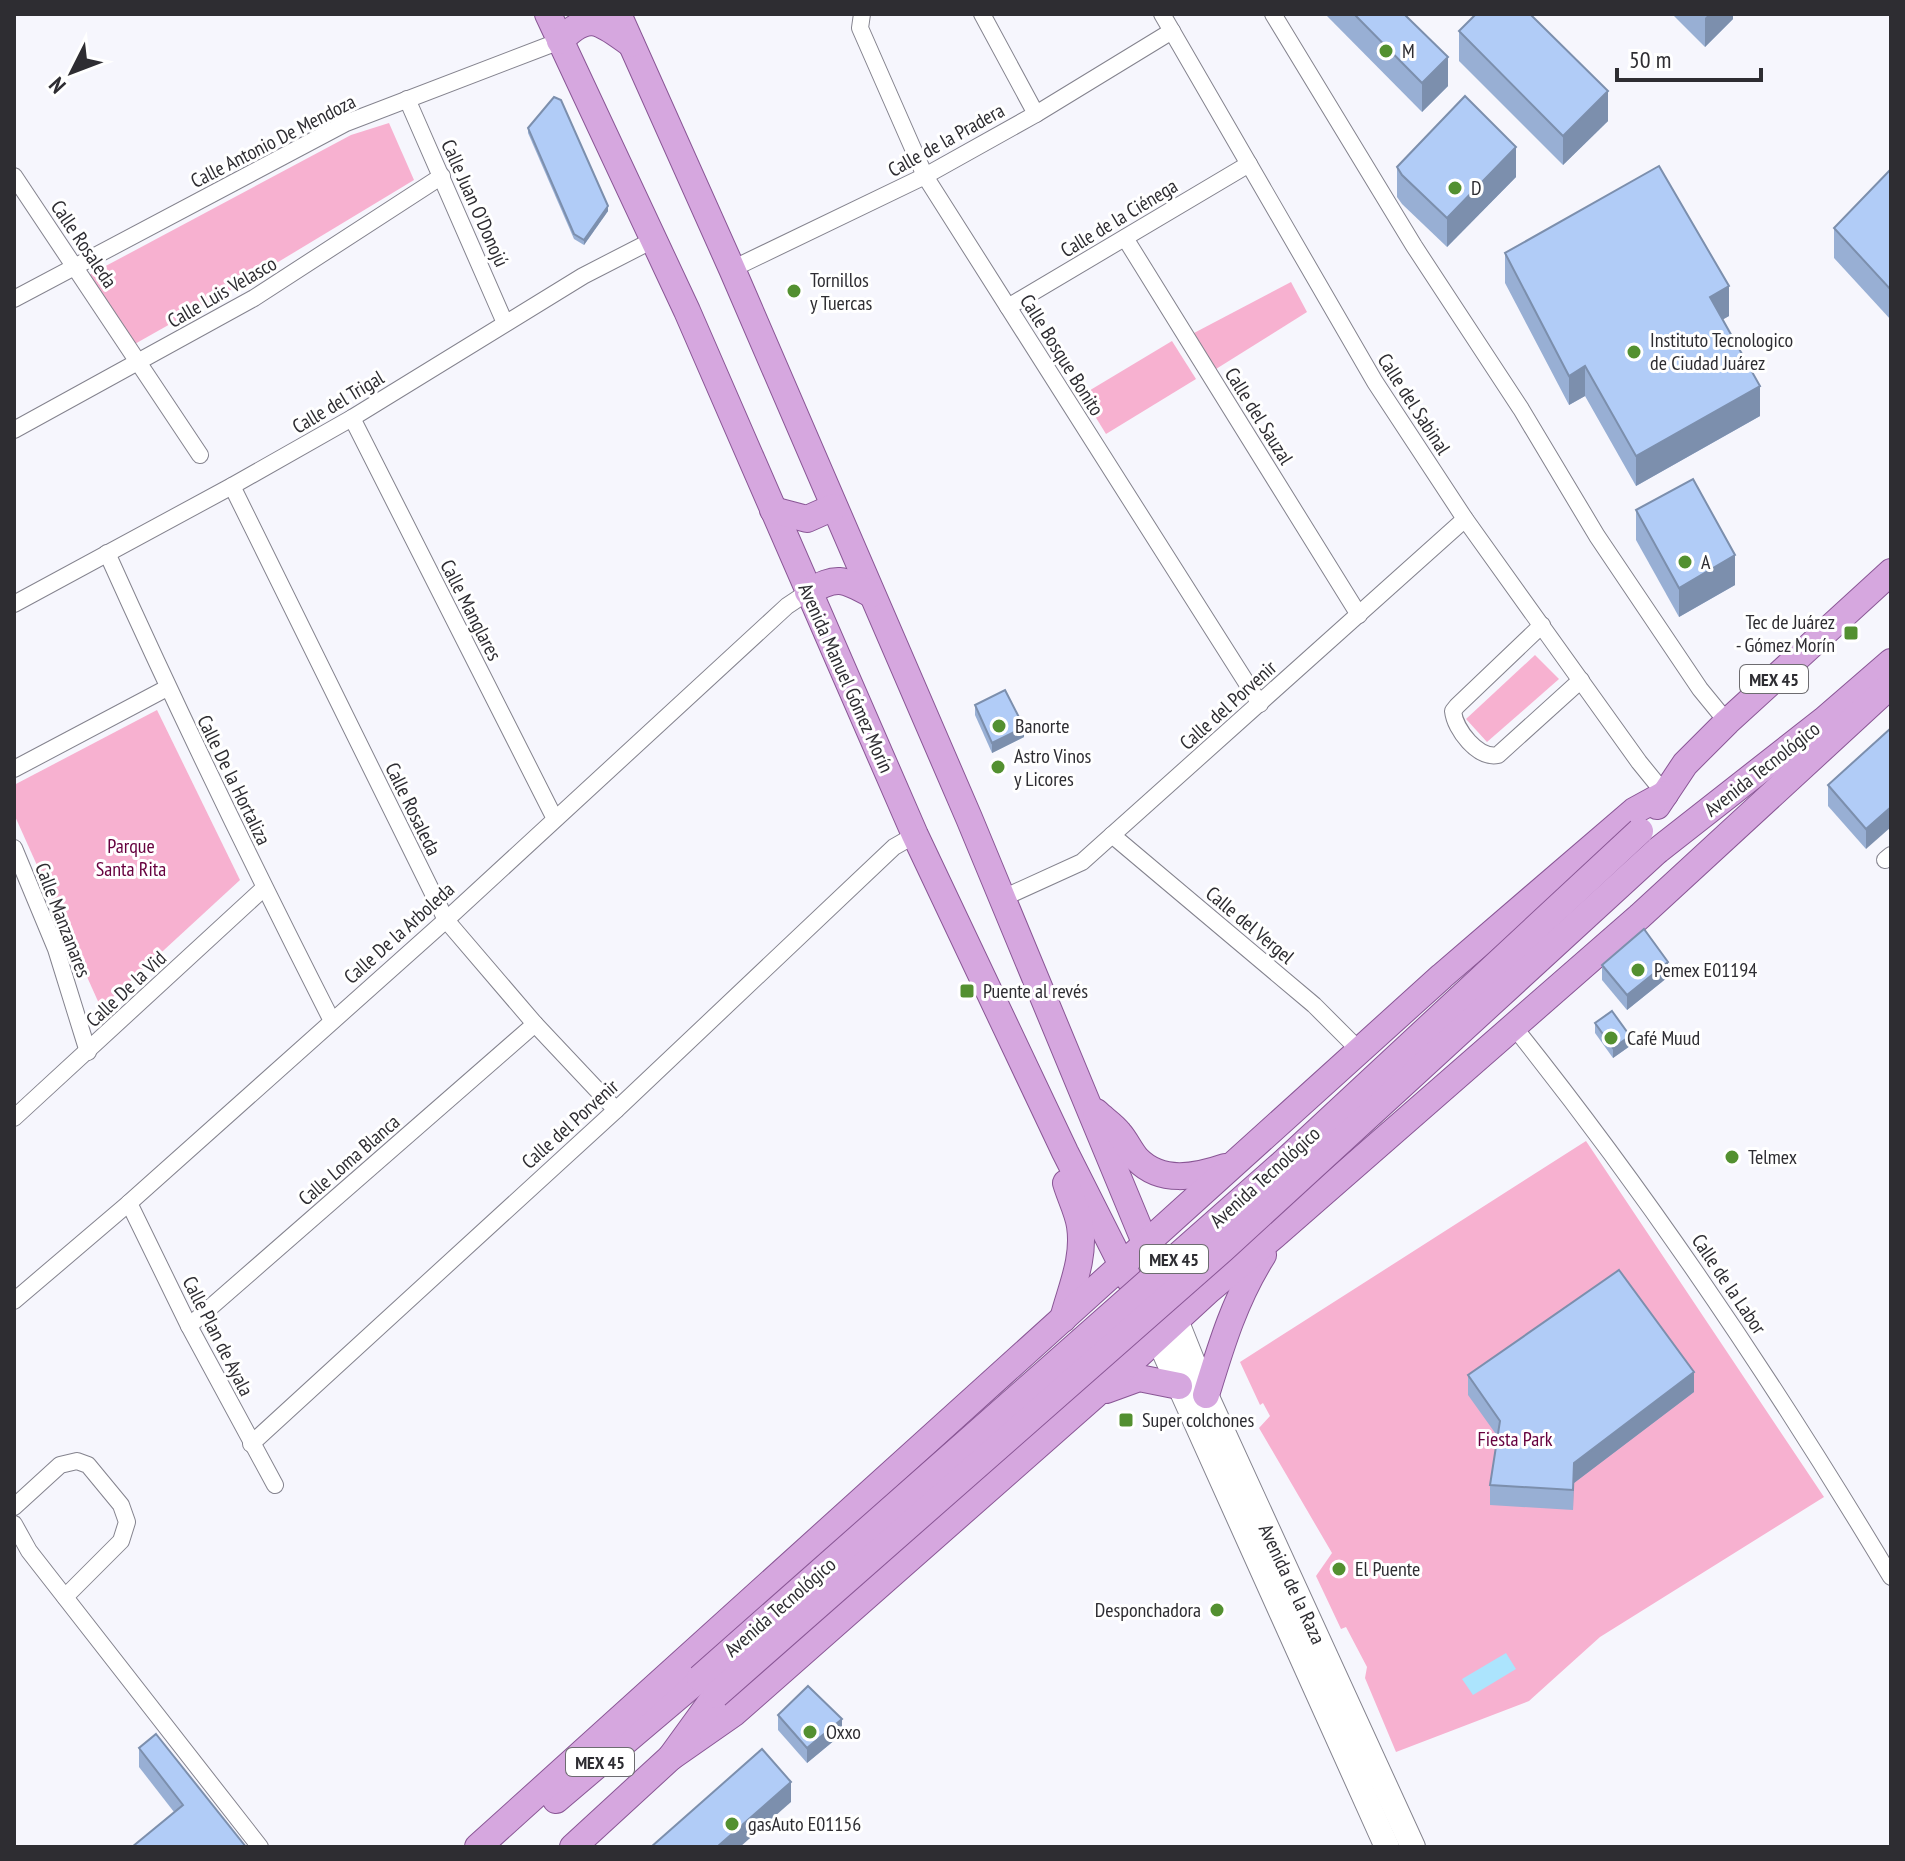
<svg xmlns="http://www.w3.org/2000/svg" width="1905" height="1861" font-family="'PT Sans Narrow',sans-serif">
	<rect width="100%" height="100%" fill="#f6f6fd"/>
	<g fill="#f7b1d0">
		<path d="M389,123L414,180L250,279L133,345L87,276L351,135Z"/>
		<path d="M1291,282L1307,312L1216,369L1194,333Z"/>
		<path d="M1172,341L1196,379L1106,434L1082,395Z"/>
		<path d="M1535,655L1559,679L1487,742L1466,719Z"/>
		<path d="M157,710L240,880L101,1008L14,814V785Z"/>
		<path d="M1586,1141L1824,1497L1600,1637L1529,1701L1396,1752L1365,1678L1367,1667L1346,1627L1341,1629L1316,1576L1332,1553L1259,1428L1270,1416L1263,1403L1260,1405L1240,1362Z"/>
	</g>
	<path fill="#ace4fd" d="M1506,1653L1516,1669L1473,1695L1462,1679Z"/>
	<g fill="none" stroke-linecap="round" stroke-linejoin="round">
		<g stroke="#84838e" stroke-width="18">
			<g id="street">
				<path d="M862,14L860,28L925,176L1260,704"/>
				<path d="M982,14L1036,114"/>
				<path d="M1162,14L1375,382L1465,519L1639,762L1665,794"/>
				<path d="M1273,14L1414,246L1521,409L1597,536L1700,689L1727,722"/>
				<path d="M407,99L505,323"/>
				<path d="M14,176L200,455"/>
				<path d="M1125,238L1359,615"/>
				<path d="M732,269L925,176L1036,114L1172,31"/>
				<path d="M14,299L346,123L560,41"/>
				<path d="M1008,307L1249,164"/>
				<path d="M352,418L555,819"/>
				<path d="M14,430L254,298L442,176"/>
				<path d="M232,486L446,920L535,1024L616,1110"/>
				<path d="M107,553C178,711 253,866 332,1021"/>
				<path d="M14,604L232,486L352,418L583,276L653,240"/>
				<path d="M1542,625L1457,706L1453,711C1455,730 1478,759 1498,755L1581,680"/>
				<path d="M14,769L167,688"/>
				<path d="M1112,835L1314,1005L1359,1050"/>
				<path d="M14,848L56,949L88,1052"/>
				<path d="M1885,860L1891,855"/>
				<path d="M1003,898L1082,862L1465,519"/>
				<path d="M1514,1027C1654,1202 1776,1385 1891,1577"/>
				<path d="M14,1118L264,888"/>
				<path d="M129,1203L189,1326L275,1485"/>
				<path d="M14,1301L129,1203L446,920L787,606L808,592"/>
				<path d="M189,1326L535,1024"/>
				<path d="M251,1444L616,1110L894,847L915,835"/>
				<path d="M14,1507L60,1465L77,1461L88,1465L121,1505L127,1522L121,1541L65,1597"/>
				<path d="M14,1524L29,1551L260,1847"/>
			</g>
		</g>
		<g stroke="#84838e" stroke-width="26">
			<g id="secondary">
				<path d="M1176,1320L1206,1395L1413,1847"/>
				<path d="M1157,1336L1387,1847"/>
			</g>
		</g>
		<g stroke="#895695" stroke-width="28">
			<g id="primary">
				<path d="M548,14L687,311L915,835L1065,1152L1129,1279"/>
				<path d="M618,14L732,269L969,818L1151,1257"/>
				<path d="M560,41C590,10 600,22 631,44"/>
				<path d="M773,510L807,519L834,507"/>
				<path d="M808,592C837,576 842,578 871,594"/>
				<path d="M1657,806L1685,764L1727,722L1891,572"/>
				<path d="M1657,851L1824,720L1891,662"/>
				<path d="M1096,1112C1103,1119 1113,1125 1119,1133C1126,1141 1130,1151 1137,1159C1161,1184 1196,1177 1225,1167"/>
				<path d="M1063,1319C1071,1288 1085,1259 1080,1226C1078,1212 1070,1197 1066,1183"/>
				<path d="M1106,1390L1139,1378L1179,1386"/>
				<path d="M1206,1395C1221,1346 1235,1299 1263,1255"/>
				<path d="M671,1757L734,1713L1095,1395L1209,1290L1275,1235L1640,916L1891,685"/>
				<path d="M556,1800L700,1678"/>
				<path d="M478,1847L1442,976L1634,811L1665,794"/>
				<path d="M573,1847L671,1757L716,1695"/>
			</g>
		</g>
		<use href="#street" stroke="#fff" stroke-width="16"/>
		<use href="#secondary" stroke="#fff" stroke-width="24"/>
		<use href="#primary" stroke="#d6a7df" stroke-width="26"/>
		<g stroke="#895695" stroke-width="28" stroke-linecap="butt">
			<g id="primary-bridge">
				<path d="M700,1678L1283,1163L1640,831"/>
				<path d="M716,1695L1223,1249L1657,851"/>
			</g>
		</g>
		<use href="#primary-bridge" stroke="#d6a7df" stroke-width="26"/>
	</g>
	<g fill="#98afd4">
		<path d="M1325,14H1404L1448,86L1422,112Z"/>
		<path d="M1672,14H1733V19L1705,47Z"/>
		<path d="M1459,31L1608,121L1563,165L1459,61Z"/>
		<path d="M528,128L608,211L584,245L574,239L528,133Z"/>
		<path d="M1397,167L1516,177L1447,247L1402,204L1397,197Z"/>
		<path d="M1891,169V320L1834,258V228Z"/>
		<path d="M1505,253L1729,316L1723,319L1760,416L1636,486L1585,396L1569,405L1505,283Z"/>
		<path d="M1636,510L1735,585L1679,617L1636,540Z"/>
		<path d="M975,705L1024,737L992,753L975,715Z"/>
		<path d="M1891,728L1866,849L1828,806V785Z"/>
		<path d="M1602,965L1668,977L1627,1010L1602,980Z"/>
		<path d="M1595,1023L1630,1046L1613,1058L1595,1033Z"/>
		<path d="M1468,1375L1694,1392L1574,1483L1573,1510L1490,1505V1485L1498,1437L1468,1395Z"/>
		<path d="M778,1715L842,1734L807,1763L778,1730Z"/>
		<path d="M139,1748L246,1847L174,1812L139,1767Z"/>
	</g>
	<g fill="#7c8fad">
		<path d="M1709,14H1733V19L1705,47V18Z"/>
		<path d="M1448,57V86L1422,112V83Z"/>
		<path d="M1608,91V121L1563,165V136Z"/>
		<path d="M1516,147V177L1447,247V218Z"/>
		<path d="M608,206V211L584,245V240Z"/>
		<path d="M1729,286V316L1710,327V297Z"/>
		<path d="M1585,366V396L1569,405V376Z"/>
		<path d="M1760,386V416L1636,486V456Z"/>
		<path d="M1735,555V585L1679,617V588Z"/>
		<path d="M1024,727V737L992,753V743Z"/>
		<path d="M1891,807V827L1866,849V829Z"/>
		<path d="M1668,962V977L1627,1010V995Z"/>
		<path d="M1630,1036V1046L1613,1058V1048Z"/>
		<path d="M1694,1372V1392L1574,1483L1573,1510L1574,1463Z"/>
		<path d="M842,1719V1734L807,1763V1748Z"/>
		<path d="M791,1782V1802L740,1847H717Z"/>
	</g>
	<g fill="#b1ccf7" stroke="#7c8fad" stroke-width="2">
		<path d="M1354,14H1404L1448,57L1422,83Z"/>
		<path d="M1476,14H1530L1608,91L1563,136L1459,31Z"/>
		<path d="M1465,96L1516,147L1447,218L1402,175L1397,167Z"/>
		<path d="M554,97L561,100L608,206L584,240L574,234L528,128Z"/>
		<path d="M1659,166L1729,286L1710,297L1760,386L1636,456L1585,366L1569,376L1505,253Z"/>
		<path d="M1891,169V290L1834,228Z"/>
		<path d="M1693,479L1735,555L1679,588L1636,510Z"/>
		<path d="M1005,690L1024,727L992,743L975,705Z"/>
		<path d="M1891,728V807L1866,829L1828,785Z"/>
		<path d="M1644,929L1668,962L1627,995L1602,965Z"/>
		<path d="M1612,1011L1630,1036L1613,1048L1595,1023Z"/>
		<path d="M1619,1270L1694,1372L1574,1463L1573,1490L1490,1485L1500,1421L1468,1375Z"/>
		<path d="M808,1686L842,1719L807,1748L778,1715Z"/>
		<path d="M156,1734L246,1847H132L183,1805L139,1748Z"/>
		<path d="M762,1749L791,1782L717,1847H651Z"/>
	</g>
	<g fill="#539030" stroke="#fff" stroke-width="3">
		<circle cx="1386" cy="51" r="8"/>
		<circle cx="1455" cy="188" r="8"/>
		<circle cx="794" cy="291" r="8"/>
		<circle cx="1634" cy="352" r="8"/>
		<circle cx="1685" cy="562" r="8"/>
		<rect x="1843" y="625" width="16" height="16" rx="4"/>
		<circle cx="999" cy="726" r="8"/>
		<circle cx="998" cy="767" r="8"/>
		<circle cx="1638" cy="970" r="8"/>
		<rect x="959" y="983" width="16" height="16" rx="4"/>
		<circle cx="1611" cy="1038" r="8"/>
		<circle cx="1732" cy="1157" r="8"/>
		<rect x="1118" y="1412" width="16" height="16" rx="4"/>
		<circle cx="1339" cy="1569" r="8"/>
		<circle cx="1217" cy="1610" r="8"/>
		<circle cx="810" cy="1732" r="8"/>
		<circle cx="732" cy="1824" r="8"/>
	</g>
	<g text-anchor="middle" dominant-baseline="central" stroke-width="6" stroke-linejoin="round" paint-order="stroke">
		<g fill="#fff" stroke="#6d6c70" stroke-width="2">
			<rect x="1740" y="665" width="68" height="28" rx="6"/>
			<rect x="1140" y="1245" width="68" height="28" rx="6"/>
			<rect x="566" y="1748" width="68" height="28" rx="6"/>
		</g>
		<g font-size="18" font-weight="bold" fill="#2e2d32">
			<text x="1774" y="679">MEX 45</text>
			<text x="1174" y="1259">MEX 45</text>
			<text x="600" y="1762">MEX 45</text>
		</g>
		<g font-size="20" fill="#2e2d32" stroke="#fff" text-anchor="start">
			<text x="1402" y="51">M</text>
			<text x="1471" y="188">D</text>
			<text x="810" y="280">Tornillos<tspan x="810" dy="23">y Tuercas</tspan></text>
			<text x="1650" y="340">Instituto Tecnologico<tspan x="1650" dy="23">de Ciudad Juárez</tspan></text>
			<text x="1701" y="562">A</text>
			<text x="1835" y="622" text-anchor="end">Tec de Juárez<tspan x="1835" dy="23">- Gómez Morín</tspan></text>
			<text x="1015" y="726">Banorte</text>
			<text x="1014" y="756">Astro Vinos<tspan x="1014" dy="23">y Licores</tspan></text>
			<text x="1654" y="970">Pemex E01194</text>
			<text x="983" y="991">Puente al revés</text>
			<text x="1627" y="1038">Café Muud</text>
			<text x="1748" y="1157">Telmex</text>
			<text x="1142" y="1420">Super colchones</text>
			<text x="1355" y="1569">El Puente</text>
			<text x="1201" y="1610" text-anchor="end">Desponchadora</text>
			<text x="826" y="1732">Oxxo</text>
			<text x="748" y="1824">gasAuto E01156</text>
		</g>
		<g font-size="20" fill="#2e2d32" stroke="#fff">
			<text transform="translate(946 140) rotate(-29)">Calle de la Pradera</text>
			<text transform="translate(273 141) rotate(-27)">Calle Antonio De Mendoza</text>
			<text transform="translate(475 203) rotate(66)">Calle Juan O'Donojú</text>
			<text transform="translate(1119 218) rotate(-31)">Calle de la Ciénega</text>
			<text transform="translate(84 244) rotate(56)">Calle Rosaleda</text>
			<text transform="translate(222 292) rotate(-30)">Calle Luis Velasco</text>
			<text transform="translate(1062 355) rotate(58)">Calle Bosque Bonito</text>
			<text transform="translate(338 402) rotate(-31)">Calle del Trigal</text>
			<text transform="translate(1414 404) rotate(57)">Calle del Sabinal</text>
			<text transform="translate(1259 416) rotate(58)">Calle del Sauzal</text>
			<text transform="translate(471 610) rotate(63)">Calle Manglares</text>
			<text transform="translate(846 678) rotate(66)">Avenida Manuel Gómez Morín</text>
			<text transform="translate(1228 705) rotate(-42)">Calle del Porvenir</text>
			<text transform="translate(1762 769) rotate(-38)">Avenida Tecnológico</text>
			<text transform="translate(234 780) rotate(64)">Calle De la Hortaliza</text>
			<text transform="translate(413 809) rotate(64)">Calle Rosaleda</text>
			<text transform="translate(63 920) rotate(69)">Calle Manzanares</text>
			<text transform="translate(1250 925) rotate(40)">Calle del Vergel</text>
			<text transform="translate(399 933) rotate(-42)">Calle De la Arboleda</text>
			<text transform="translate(126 989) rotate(-43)">Calle De la Vid</text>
			<text transform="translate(570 1124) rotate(-42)">Calle del Porvenir</text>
			<text transform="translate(349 1160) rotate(-41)">Calle Loma Blanca</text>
			<text transform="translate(1265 1177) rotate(-42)">Avenida Tecnológico</text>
			<text transform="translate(1729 1284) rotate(56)">Calle de la Labor</text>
			<text transform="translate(218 1336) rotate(63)">Calle Plan de Ayala</text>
			<text transform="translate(1292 1584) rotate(65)">Avenida de la Raza</text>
			<text transform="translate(780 1607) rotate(-41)">Avenida Tecnológico</text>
		</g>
		<g font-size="20" fill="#66003e" stroke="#fff">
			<text x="131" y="846">Parque<tspan x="131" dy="23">Santa Rita</tspan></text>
			<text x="1515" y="1439">Fiesta Park</text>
		</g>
	</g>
	<rect width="1905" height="1861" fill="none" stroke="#2e2d32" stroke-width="32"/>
	<g transform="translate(72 72) rotate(228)" stroke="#ffffff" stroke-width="6" paint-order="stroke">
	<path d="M0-6L14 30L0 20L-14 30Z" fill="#2e2d32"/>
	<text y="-12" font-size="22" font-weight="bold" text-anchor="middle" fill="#2e2d32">N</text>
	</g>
	<path d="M1617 68v12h144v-12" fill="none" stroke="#2e2d32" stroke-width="4"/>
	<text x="1629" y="68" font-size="24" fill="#2e2d32" stroke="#ffffff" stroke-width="6" paint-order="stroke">50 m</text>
</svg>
